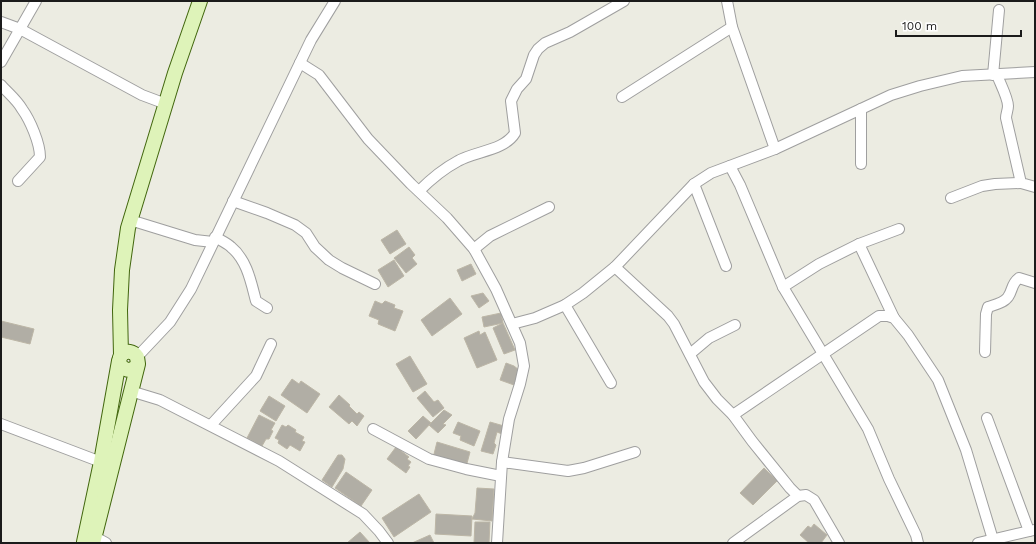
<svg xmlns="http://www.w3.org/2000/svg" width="1036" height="544" font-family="'Work Sans',sans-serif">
	<rect width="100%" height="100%" fill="#ecece2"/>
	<g fill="#b1aea5" stroke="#bcb6a6">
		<path d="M397,230L406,244L390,254L381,240Z"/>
		<path d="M409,247L415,255L412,258L417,264L406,273L394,258Z"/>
		<path d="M394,260L404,276L388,287L378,270Z"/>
		<path d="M471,264L476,274L462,281L457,270Z"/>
		<path d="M483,293L489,301L479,308L471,296Z"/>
		<path d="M450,298L462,314L432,336L421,320Z"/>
		<path d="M375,301L382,304L385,301L395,305L394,308L403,311L395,331L378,324L379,320L369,316Z"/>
		<path d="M501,313L503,323L484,327L482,317Z"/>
		<path d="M1,321L34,329L30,344L1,337Z"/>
		<path d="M503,323L515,350L504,354L493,328Z"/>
		<path d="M479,331L480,335L485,332L497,360L477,368L464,338Z"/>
		<path d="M410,356L427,384L413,392L396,364Z"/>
		<path d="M506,363L514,366L519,370L514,385L500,380Z"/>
		<path d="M292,379L299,384L301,381L320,394L307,413L281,395Z"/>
		<path d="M425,391L434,402L438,400L444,408L433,417L417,398Z"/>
		<path d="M339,395L350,405L349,406L357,414L359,412L364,416L357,426L352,421L349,424L329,407Z"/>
		<path d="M269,396L285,406L276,421L260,411Z"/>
		<path d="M444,410L452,415L443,424L446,425L438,433L429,425Z"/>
		<path d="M259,415L275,423L271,430L273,431L269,439H266L262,446L247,438Z"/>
		<path d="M423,416L431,423L416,439L408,431Z"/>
		<path d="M458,422L480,431L474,446L460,440L461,436L453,433Z"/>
		<path d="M490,422L504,426L502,434L497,432L494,443L496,445L493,454L481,451Z"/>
		<path d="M282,425L286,427L288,425L296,430L295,432L304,437L302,441L305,442L300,451L290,445L287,449L278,443L279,440L275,438Z"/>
		<path d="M437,442L470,452L466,467L433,458Z"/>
		<path d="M396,447L409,457L407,459L411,462L408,466L410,467L406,473L387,459Z"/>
		<path d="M338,455H342L345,459L343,469L332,487L322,480Z"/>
		<path d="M764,468L777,481L753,505L740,493Z"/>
		<path d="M346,472L372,490L361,506L335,488Z"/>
		<path d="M477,488L494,489L492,521L472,519L475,513Z"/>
		<path d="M419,494L431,512L394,537L382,518Z"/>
		<path d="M436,514L472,516L471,536L435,534Z"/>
		<path d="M475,522H490L489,543H474Z"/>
		<path d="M814,524L827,535L821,543H809L800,535L808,526L811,528Z"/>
		<path d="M360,532L370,543H347Z"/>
		<path d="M430,535L434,543H412Z"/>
	</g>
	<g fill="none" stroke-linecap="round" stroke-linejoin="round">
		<g stroke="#9f9f9f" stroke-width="12">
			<g id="minor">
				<path d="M727,1L732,27L775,149"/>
				<path d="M1,22L20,29L142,95L166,104"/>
				<path d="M1,62L36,1"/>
				<path d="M300,63L319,75L368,139L411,184L447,218L474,249L496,289L520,343L524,366L520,384L509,419L502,462L497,543"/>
				<path d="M993,75L999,10"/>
				<path d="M997,75C1000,83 1008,98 1008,106C1008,110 1006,114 1006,118L1021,183L1035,187"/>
				<path d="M1,85C8,93 17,100 22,109C30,120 40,143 40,157L18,181"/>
				<path d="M622,97L732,27"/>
				<path d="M861,164V109"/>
				<path d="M730,166L740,185L783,287L868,429L889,479L916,535L918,543"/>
				<path d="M694,184L726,266"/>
				<path d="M419,191C431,179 443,169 458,161C475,151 504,151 515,133L511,101L517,89L526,79L534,55L538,49L545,43L570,32L624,1"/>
				<path d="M951,198L982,186L995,184L1021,183"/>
				<path d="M233,201L267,213L295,225L306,233L315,247L329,260L342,268L375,284"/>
				<path d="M130,220L195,240L213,242"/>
				<path d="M215,237C220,240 227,243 231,247C247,260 251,282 256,301L267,308"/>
				<path d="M859,244L894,318"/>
				<path d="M474,249L490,236L549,207"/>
				<path d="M615,267L668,316L674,324L704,382L717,399L733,415L752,441L790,488L798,496"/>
				<path d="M783,287L819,264L859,244L899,229"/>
				<path d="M565,305L611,383"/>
				<path d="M512,324L535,318L565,305L583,293L615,267L694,184L711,173L775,149L891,95L920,86L962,76L1035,72"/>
				<path d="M985,352L986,314L988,307C994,305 1004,303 1008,297C1013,290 1011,284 1019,278L1035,283"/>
				<path d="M690,354L709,338L735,325"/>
				<path d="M137,357L170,322L191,289L311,40L335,1"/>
				<path d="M132,389L137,393L160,400L279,461L363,514L379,531L388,543"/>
				<path d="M733,415L879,316H888L894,318L908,335L938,380L966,450L994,543"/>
				<path d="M987,418L1029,531"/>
				<path d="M1,424L101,462"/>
				<path d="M211,425L256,376L271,344"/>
				<path d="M373,429L429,459L466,469L501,476"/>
				<path d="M502,462L568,471L584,468L635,452"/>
				<path d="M95,537L106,543"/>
				<path d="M733,543L798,496L806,495L814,500L839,543"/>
				<path d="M978,543L1034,530"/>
			</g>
		</g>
		<g stroke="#42670e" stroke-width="16">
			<g id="secondary">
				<path d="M136,367L131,370C121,370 117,363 121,355L120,310L122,270L128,228L175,73L200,1"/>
				<path d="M84,542L101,462L119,361"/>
				<path d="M93,543L138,364L137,357C133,351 127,350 121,355"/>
			</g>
		</g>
		<use href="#minor" stroke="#fff" stroke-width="10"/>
		<use href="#secondary" stroke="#def3b9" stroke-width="14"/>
	</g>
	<rect width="1036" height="544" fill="none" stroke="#1b1b1b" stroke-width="4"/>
	<path d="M896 30v6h125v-6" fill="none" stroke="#1b1b1b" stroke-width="2"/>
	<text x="902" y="30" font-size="12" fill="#1b1b1b" stroke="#ffffff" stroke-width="3" paint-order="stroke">100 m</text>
</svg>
